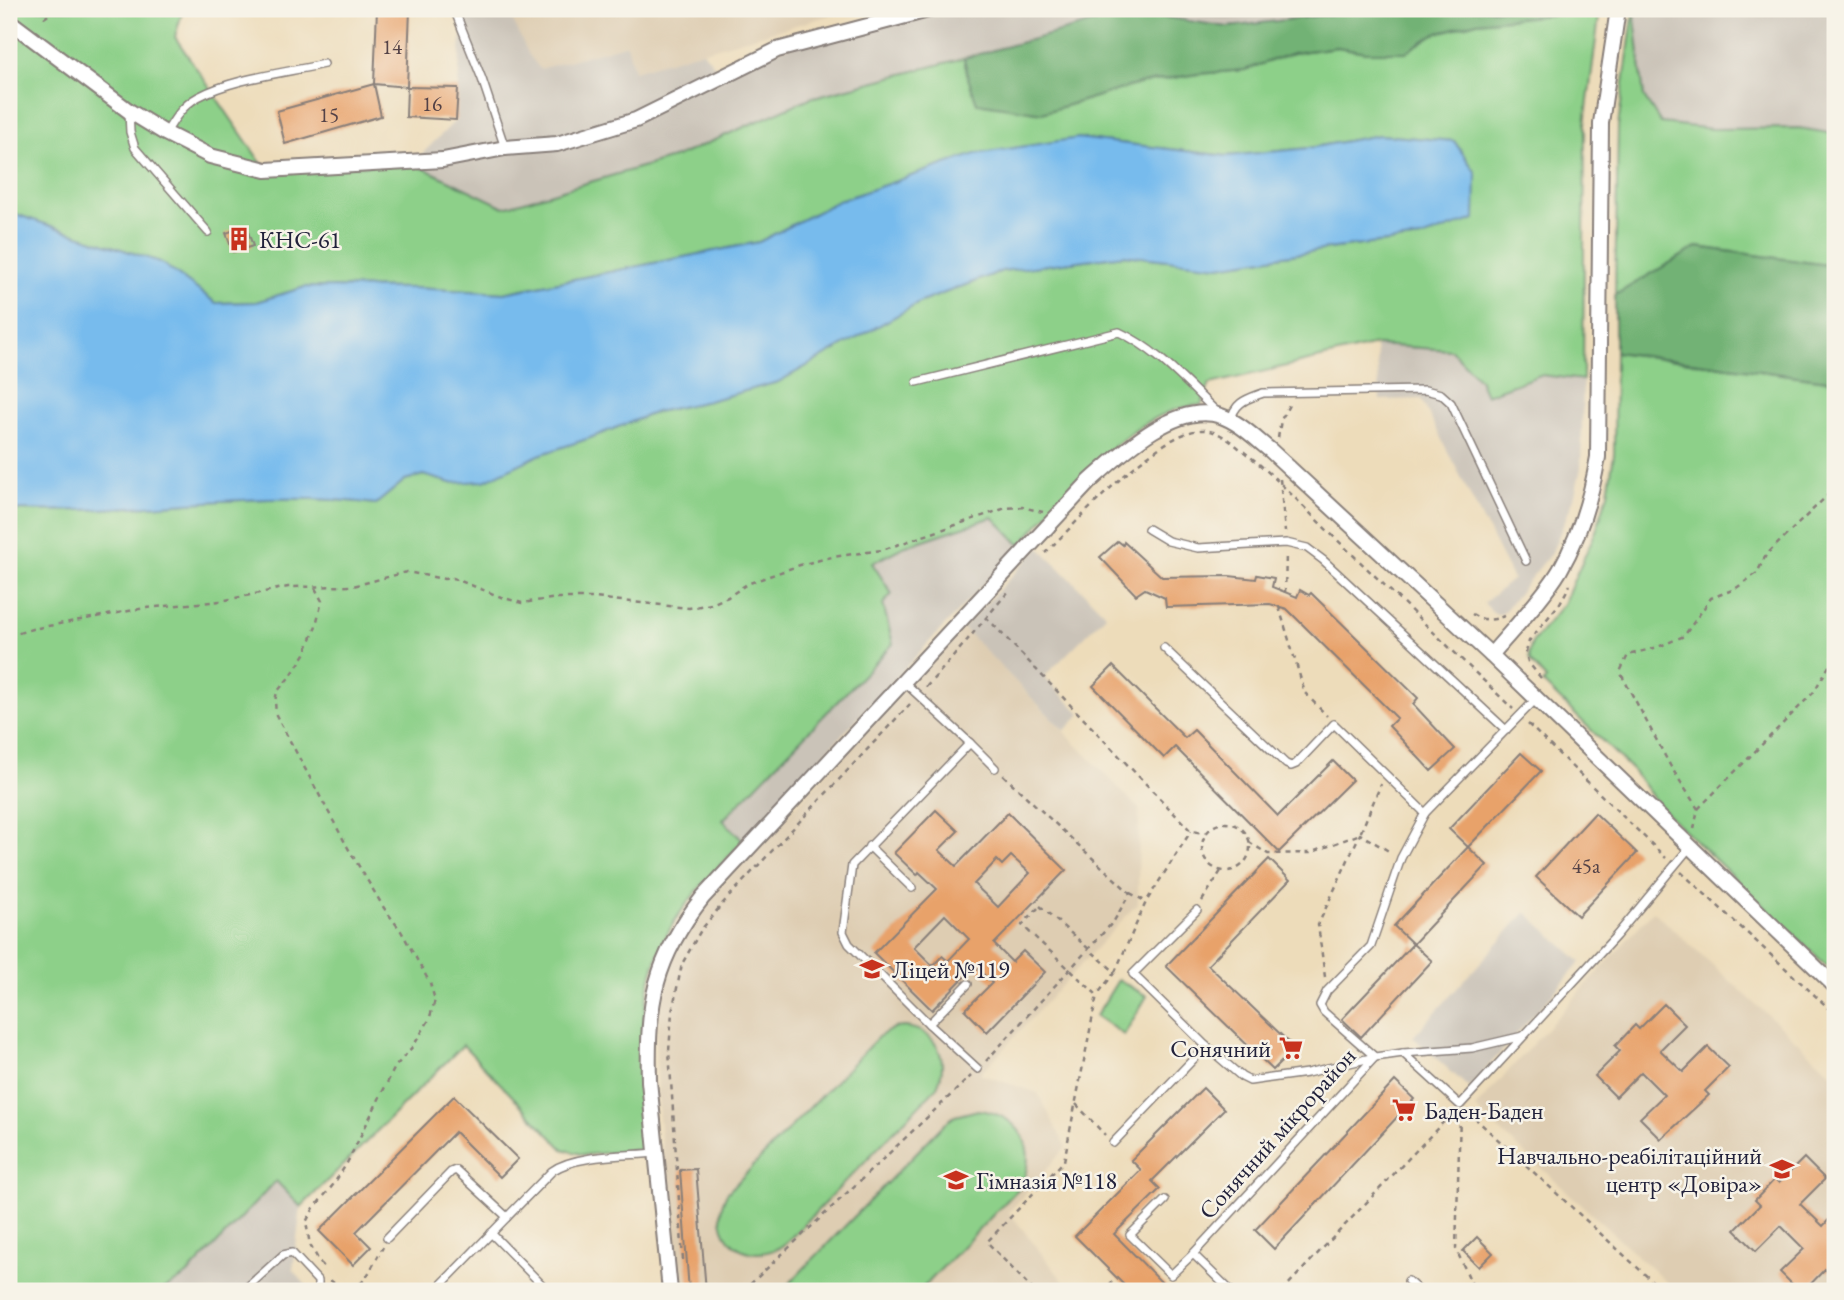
<svg xmlns="http://www.w3.org/2000/svg" width="1844" height="1300" font-family="'EB Garamond',serif">
	<rect width="100%" height="100%" fill="#f7f3e8"/>
	<filter id="ink" filterUnits="userSpaceOnUse"><feTurbulence type="fractalNoise" baseFrequency=".0143" numOctaves="2"/><feDisplacementMap in="SourceGraphic" scale="14" xChannelSelector="R" yChannelSelector="G"/><feConvolveMatrix kernelMatrix="1 2 1 2 8 2 1 2 1" color-interpolation-filters="sRGB"/></filter>
	<filter id="wash" filterUnits="userSpaceOnUse"><feTurbulence type="fractalNoise" baseFrequency=".00686" numOctaves="4" result="noise"/><feDisplacementMap in="SourceGraphic" scale="28" xChannelSelector="R" yChannelSelector="G"/><feGaussianBlur stdDeviation="1.57" result="paint"/><feColorMatrix in="noise" values="0 0 0 0 0 0 0 0 0 0 0 0 0 0 0 0 0 1.4 0 .05"/><feComposite in="paint" operator="in"/></filter>
	<g filter="url(#wash)">
		<rect width="100%" height="100%" fill="#eddcba"/>
		<g fill="#decdb2">
			<path d="M507,9H852L634,71L626,44L540,69L529,56Z"/>
			<path d="M963,628L1139,809L1138,903L980,1074L1038,1093L1066,1147L1009,1212L1064,1282L1056,1291H676L659,1116L656,1047L660,1007L672,956L687,928L707,901Z"/>
			<path d="M1653,911L1835,1076V1291H1676L1475,1108Z"/>
		</g>
		<g fill="#cac3b8">
			<path d="M469,9H507L529,55L540,69L627,44L634,71L703,51L722,75L777,50L932,9H1373L1228,27L1132,12L810,98L676,157L504,207L413,163L456,120L462,23Z"/>
			<path d="M1635,9H1835V134L1799,128L1712,129L1661,123L1644,97Z"/>
			<path d="M1376,345L1452,350L1479,379L1486,395L1540,375L1583,380L1581,468L1574,498L1552,552L1502,614H1495L1484,603L1513,579L1421,399L1380,400Z"/>
			<path d="M993,517L1020,545L743,841L723,821L893,644L883,603L892,594L871,563L903,547Z"/>
			<path d="M1039,547L1106,615L1044,677L1081,714L1064,731L963,628Z"/>
			<path d="M1526,912L1581,962L1469,1088L1413,1037Z"/>
			<path d="M277,1181L301,1207L293,1270L311,1291H161L187,1275Z"/>
		</g>
		<g fill="#8dd089" stroke="#587962" stroke-width="2">
			<path d="M9,9H183L175,37L266,170L413,163L504,207L676,157L810,98L964,58L968,78L1042,113L1142,83L1198,74L1245,70L1293,53L1337,47L1366,52H1406L1434,34L1477,22L1600,9L1585,124L1583,380L1540,375L1486,395L1479,379L1451,350L1376,345L1210,384L1201,405C1192,406 1183,407 1174,410C1114,431 1063,499 1020,545L993,517L903,547L872,563L892,594L883,604L893,644L723,820L743,841C720,866 695,890 676,919C631,989 643,1071 648,1149L584,1155L563,1149L463,1045L301,1207L276,1181L187,1275L161,1291H9V510C32,510 55,511 78,510C177,506 277,491 376,504L405,480L423,475L451,483L590,438L656,412L708,401L778,382L921,302L1002,271L1124,255L1219,266L1335,248L1421,238L1476,173L1454,141L1379,135L1309,148L1227,156L1078,138L839,201L759,242L504,293L414,288L305,287L256,302L216,303L160,262L9,212Z"/>
			<path d="M1634,9L1644,97L1661,123L1712,129L1799,128L1835,134V266L1697,247L1615,295L1618,126Z"/>
			<path d="M1615,352L1835,381V974L1661,808L1633,771L1543,683L1546,679L1530,661L1529,652L1532,643L1563,604L1596,531L1608,493L1614,454Z"/>
			<path d="M1118,980L1147,996L1124,1035L1096,1016Z"/>
			<path d="M904,1027C936,1030 951,1059 936,1088L785,1244C747,1270 705,1235 727,1193L878,1037L894,1028Z"/>
			<path d="M978,1110C1020,1114 1040,1149 1020,1187L920,1291H782L945,1123L955,1116Z"/>
		</g>
		<g fill="#72b275" stroke="#4a6a58" stroke-width="2">
			<path d="M1373,9H1592L1583,12L1477,22L1434,34L1406,52H1366L1337,47L1293,53L1245,70L1198,74L1142,83L1042,113L977,103L968,78L964,58L1132,12L1228,27Z"/>
			<path d="M1697,247L1835,266V381L1615,352V295Z"/>
		</g>
		<path fill="#77bbed" stroke="#4c6e94" stroke-width="2" d="M1379,135L1454,141L1476,173L1475,219L1421,238L1335,248L1219,266L1124,255L1002,271L921,302L778,382L708,401L656,412L590,438L539,455L484,481L451,483L423,475L405,480L376,504C277,491 177,506 78,510C55,511 32,510 9,510V212L160,262L216,303L256,302L305,287L414,288L504,293L759,242L838,201L975,154L1078,138L1227,156L1309,148Z"/>
		<g id="blocks">
			<g fill="#e8a26b" fill-rule="evenodd">
				<path d="M377,9H410L407,87L374,84Z"/>
				<path d="M374,84L381,116L285,144L277,111Z"/>
				<path d="M407,87L458,88L456,120L406,117Z"/>
				<path d="M246,226L253,246L233,252L226,233Z"/>
				<path d="M1118,541L1123,545L1124,542L1162,577L1229,576L1256,579L1257,575L1274,578L1272,587L1297,597L1300,590L1309,595L1311,593L1418,698L1413,704L1455,749L1431,771L1389,726L1397,718L1287,609L1270,604L1166,607L1165,598L1145,589L1136,595L1100,557Z"/>
				<path d="M1113,666L1185,738L1194,730L1278,816L1333,761L1352,780L1279,852L1175,747L1164,758L1093,686Z"/>
				<path d="M1521,753L1541,771L1468,847L1449,829Z"/>
				<path d="M936,810L958,831L939,850L956,866L1008,813L1066,870L994,944L1012,962L1023,951L1045,972L987,1032L965,1010L992,983L975,966L932,1010L874,953L937,889L919,872L917,875L894,853ZM1011,856L1030,873L998,907L974,884L997,860L1002,865ZM945,915L969,939L948,961L942,956L933,966L914,947Z"/>
				<path d="M1595,813L1637,853L1578,916L1536,877Z"/>
				<path d="M1468,847L1487,865L1413,944L1394,926Z"/>
				<path d="M1269,859L1290,880L1208,965L1295,1048L1273,1070L1166,966Z"/>
				<path d="M1413,944L1432,961L1361,1037L1342,1019Z"/>
				<path d="M1664,1004L1685,1025L1660,1050L1683,1072L1708,1047L1729,1067L1705,1091L1709,1095L1661,1139L1640,1118L1664,1095L1641,1072L1616,1097L1595,1076L1620,1051L1615,1046L1635,1025L1639,1029Z"/>
				<path d="M1395,1081L1414,1099L1274,1249L1255,1230Z"/>
				<path d="M1203,1088L1224,1109L1152,1181L1160,1189L1114,1234L1170,1291H1130L1075,1236L1141,1170L1131,1160Z"/>
				<path d="M454,1096L518,1159L500,1177L455,1132L356,1232L371,1247L353,1265L319,1231Z"/>
				<path d="M1804,1158L1825,1179L1800,1204L1823,1226L1835,1213V1264L1828,1272L1825,1269L1804,1291H1799L1780,1272L1804,1249L1781,1226L1756,1251L1735,1230L1760,1205L1755,1200L1775,1179L1779,1183Z"/>
				<path d="M696,1169L706,1291H689L680,1170Z"/>
				<path d="M1477,1237L1493,1253L1479,1267L1463,1251Z"/>
			</g>
		</g>
	</g>
	<g filter="url(#ink)">
		<use href="#blocks" fill-opacity="0" stroke="#887f7a" stroke-width="2"/>
		<g fill="none" stroke-linecap="round" stroke-linejoin="round">
			<g stroke="#887f7a" stroke-width="10">
				<g id="lane">
					<path d="M454,9L482,79L505,148"/>
					<path d="M129,112L130,132L135,148L208,232"/>
					<path d="M166,133C174,119 183,105 198,97C234,78 285,73 324,64"/>
					<path d="M917,382L1119,332C1157,349 1187,384 1217,412"/>
					<path d="M1231,421C1234,402 1247,399 1263,393L1425,390L1441,394L1451,403L1526,561"/>
					<path d="M1148,529L1168,541L1198,548L1286,543L1307,548L1323,560L1506,730"/>
					<path d="M1164,648L1286,764L1291,766L1296,764L1334,724L1425,813L1536,699"/>
					<path d="M904,682L970,743L852,865L843,932L849,944L929,1024L978,1069"/>
					<path d="M970,743L995,768"/>
					<path d="M1425,813L1401,858L1371,946L1327,991L1320,1005L1324,1012L1375,1057L1403,1053L1460,1105L1616,936L1690,847"/>
					<path d="M869,846L912,888"/>
					<path d="M1197,910L1133,974L1206,1046L1242,1077L1250,1081L1307,1073L1375,1057L1193,1254L1231,1291"/>
					<path d="M929,1024L968,984"/>
					<path d="M1403,1053L1472,1048L1523,1036"/>
					<path d="M1113,1143L1206,1046"/>
					<path d="M1165,1200L1130,1235L1171,1275L1193,1254"/>
					<path d="M491,1233L548,1291"/>
					<path d="M387,1238L451,1172L456,1170L507,1217"/>
					<path d="M1408,1281L1419,1291"/>
					<path d="M243,1291L283,1255L292,1253L318,1281V1291"/>
					<path d="M435,1291L552,1171C576,1154 626,1156 656,1153"/>
				</g>
			</g>
			<g stroke="#887f7a" stroke-width="18">
				<g id="street">
					<path d="M9,21L129,111L165,133L210,156L266,170L443,160L505,148L557,144L636,120L777,50L932,9"/>
					<path d="M1491,655C1512,630 1544,597 1560,570C1580,535 1591,498 1598,457L1601,123L1618,9"/>
					<path d="M670,1291L649,1081C647,1003 654,959 703,897L1089,482C1119,455 1176,400 1221,416C1239,422 1256,439 1270,450L1491,655L1835,986"/>
				</g>
			</g>
			<g stroke="#887f7a" stroke-width="2.5" stroke-dasharray="5 5" stroke-linecap="butt">
				<path d="M44,18L57,9"/>
				<path d="M1278,438L1281,420L1289,405"/>
				<path d="M1280,479L1285,532"/>
				<path d="M1045,553C1078,522 1157,431 1202,430C1216,430 1228,439 1239,448C1273,473 1302,506 1332,535C1393,593 1453,651 1513,709"/>
				<path d="M315,588L322,601L315,629L305,654L292,674L277,692L275,701L276,715L348,848L384,908L401,931L430,983L435,1000L429,1020L414,1045L395,1067L347,1163L333,1185L314,1208L306,1222L310,1245L325,1271"/>
				<path d="M1285,593L1286,553"/>
				<path d="M1279,607L1305,693L1327,716"/>
				<path d="M1472,614C1483,621 1492,621 1504,616"/>
				<path d="M986,617L1191,831L1206,833"/>
				<path d="M9,636L32,629L145,608L221,601L288,587L353,586L407,572L444,579L453,578L501,597L522,603L557,598H594L689,608L711,604L728,597L747,584L800,565L832,557L882,550L1006,508L1022,507L1043,512"/>
				<path d="M1541,678L1528,662L1526,652L1529,641L1560,603L1570,585"/>
				<path d="M926,687C955,656 981,623 1009,591"/>
				<path d="M1528,724L1666,858"/>
				<path d="M1698,809L1813,693L1835,656"/>
				<circle cx="1226" cy="847" r="24"/>
				<path d="M1694,829L1698,809L1671,767L1620,672L1628,655L1658,647L1684,636L1711,598L1735,589L1757,573L1766,555L1835,488"/>
				<path d="M1249,842L1268,854L1310,853L1360,834L1381,784"/>
				<path d="M1681,872L1835,1014"/>
				<path d="M1130,893L1145,901"/>
				<path d="M1202,901L1221,871"/>
				<path d="M1040,906L1115,972L1097,995L1022,925Z"/>
				<path d="M1115,972L1146,902L1191,831"/>
				<path d="M1325,977L1318,925L1360,834L1392,853"/>
				<path d="M986,1061L1114,921L1130,893L1003,775"/>
				<path d="M1076,1104L1105,1135"/>
				<path d="M1467,1111L1663,1291"/>
				<path d="M1460,1115L1456,1249L1475,1291"/>
				<path d="M683,1260L669,1051L672,1012L682,964L701,930L723,903L910,704"/>
				<path d="M330,1280L344,1291"/>
				<path d="M353,1291L366,1278L383,1247"/>
				<path d="M743,1291L971,1076"/>
				<path d="M1034,1291L987,1242L1064,1161L1097,995"/>
				<path d="M1103,1291L1112,1282"/>
				<path d="M1282,1291L1453,1112"/>
			</g>
			<use href="#lane" stroke="#fff" stroke-width="7"/>
			<use href="#street" stroke="#fff" stroke-width="14"/>
		</g>
	</g>
	<defs>
		<g id="building-bare" transform="scale(1.89)"><path d="M-4-6H4V6H1V3H-1V6H-4ZM-2.5-4.3h1.7v1.8h-1.7ZM.8-4.3h1.7v1.8H.8ZM-2.5-1h1.7V.8h-1.7ZM.8-1h1.7V.8H.8Z" fill="#c8321e" stroke="#f7f3e8" stroke-width="2.5" paint-order="stroke"/></g>
		<g id="school-bare" transform="scale(1.89)"><path d="M0-5L7-2L0 1L-7-2ZM-4 1L0 2.5L4 1V4Q0 6-4 4Z" fill="#c8321e" stroke="#f7f3e8" stroke-width="2.5" paint-order="stroke"/></g>
		<g id="supermarket-bare" transform="scale(1.89)"><path d="M-6-5.5h2.5l.6 2H6L4.5 2H-2.5L-4.4-4H-6ZM-1.5 3.2a1.3 1.3 0 1 0 .1 0ZM3 3.2a1.3 1.3 0 1 0 .1 0Z" fill="#c8321e" stroke="#f7f3e8" stroke-width="2.5" paint-order="stroke"/></g>
	</defs>
	<g fill-rule="evenodd">
		<use href="#building-bare" x="239" y="239"/>
		<use href="#school-bare" x="872" y="969"/>
		<use href="#supermarket-bare" x="1291" y="1048"/>
		<use href="#supermarket-bare" x="1404" y="1110"/>
		<use href="#school-bare" x="1782" y="1169"/>
		<use href="#school-bare" x="956" y="1180"/>
	</g>
	<g text-anchor="middle" dominant-baseline="central" stroke-width="5" stroke-linejoin="round" paint-order="stroke">
		<g font-size="21" fill="#544247">
			<text x="392" y="46">14</text>
			<text x="432" y="103">16</text>
			<text x="329" y="114">15</text>
			<text x="1586" y="865">45а</text>
		</g>
		<g font-size="24" fill="#22223b" stroke="#f7f3e8" text-anchor="start">
			<text x="259" y="239">КНС-61</text>
			<text x="892" y="969">Ліцей №119</text>
			<text x="1271" y="1048" text-anchor="end">Сонячний</text>
			<text x="1424" y="1110">Баден-Баден</text>
			<text x="1762" y="1155" text-anchor="end">Навчально-реабілітаційний<tspan x="1762" dy="28">центр «Довіра»</tspan></text>
			<text x="976" y="1180">Гімназія №118</text>
		</g>
		<g font-size="24" fill="#22223b" stroke="#f7f3e8">
			<text transform="translate(1277 1133) rotate(-48)">Сонячний мікрорайон</text>
		</g>
	</g>
	<rect width="1844" height="1300" fill="none" stroke="#f7f3e8" stroke-width="35"/>
</svg>
